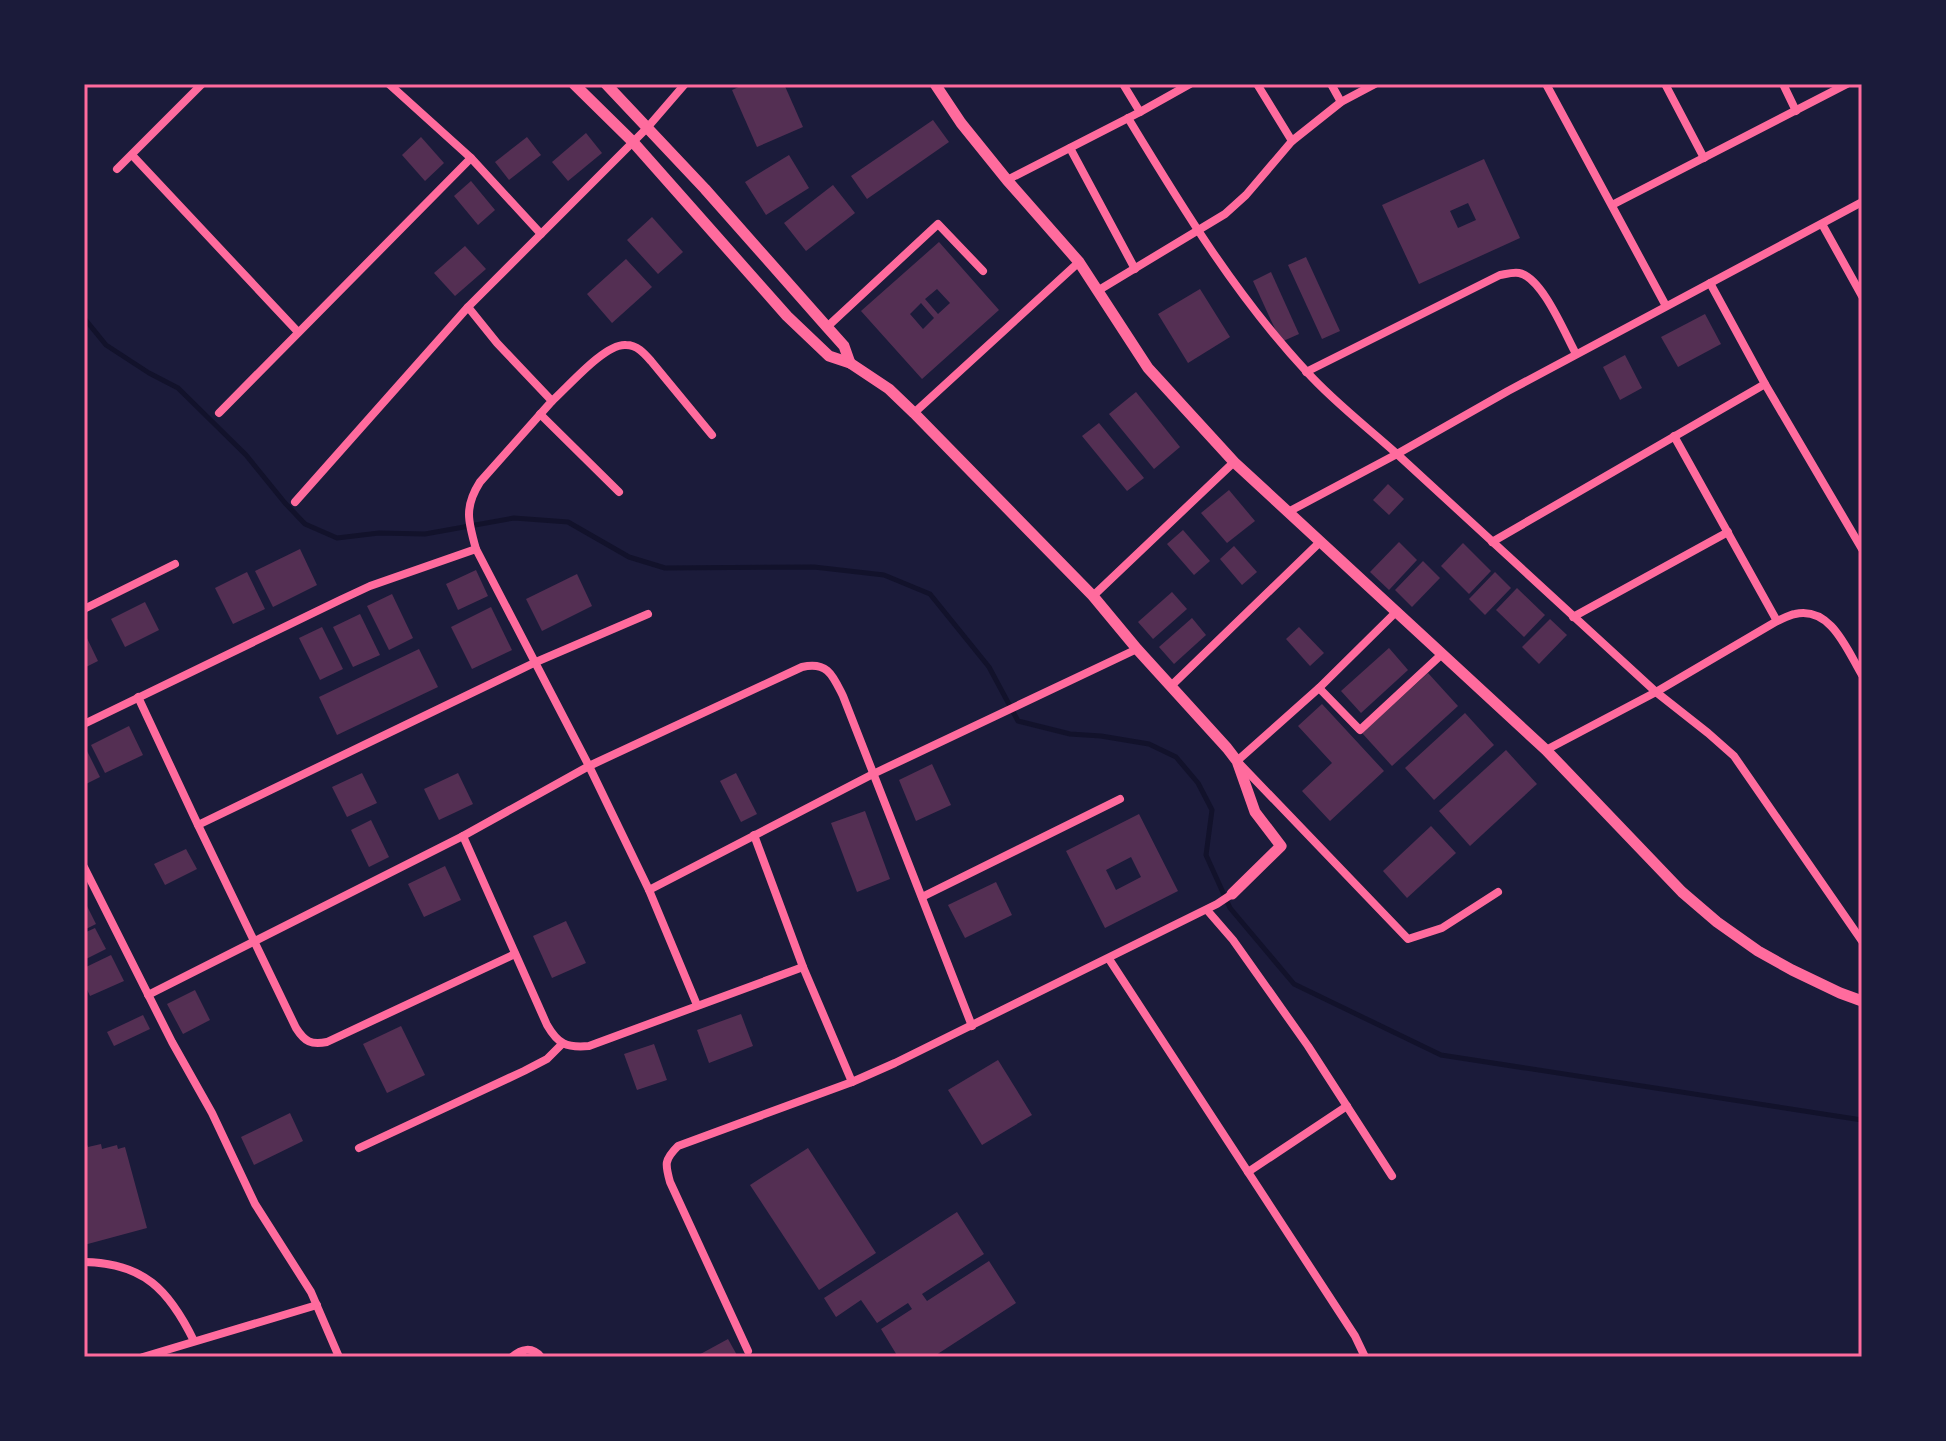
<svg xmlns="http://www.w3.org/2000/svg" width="1946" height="1441" font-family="'Varela Round',sans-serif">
	<rect width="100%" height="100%" fill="#1b1b3a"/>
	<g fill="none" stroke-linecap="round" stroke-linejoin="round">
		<path stroke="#12122b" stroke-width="5" d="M84,318L106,345L149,373L178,388L246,455L285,503L305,524L337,538L379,533L425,534L514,518L568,522L629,557L665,568L814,567L884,575L930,594L989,667L1018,721L1070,734L1101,736L1149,744L1176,757L1198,783L1212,810L1206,855L1230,908L1294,984L1441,1055L1862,1120"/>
	</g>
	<g fill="#542f53" fill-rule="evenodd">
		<path d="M745,84H784L803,127L757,147L732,90Z"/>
		<path d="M933,120L949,142L867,199L851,176Z"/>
		<path d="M586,133L602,153L568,181L552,162Z"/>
		<path d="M421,137L444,163L425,181L402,155Z"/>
		<path d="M527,137L541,155L509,180L495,162Z"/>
		<path d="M789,155L809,188L766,215L745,182Z"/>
		<path d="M1484,159L1520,238L1419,284L1382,205ZM1468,203L1476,220L1458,228L1450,211Z"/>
		<path d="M471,181L495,210L478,225L454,196Z"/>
		<path d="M833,185L855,213L806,251L784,223Z"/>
		<path d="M652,217L683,252L658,274L627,240Z"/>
		<path d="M939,242L999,310L922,379L861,311ZM937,289L950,303L938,314L925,299ZM921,303L934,318L923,329L910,314Z"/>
		<path d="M465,246L486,269L455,296L434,273Z"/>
		<path d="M1306,257L1340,331L1322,339L1288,265Z"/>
		<path d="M626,259L652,287L612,323L587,294Z"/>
		<path d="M1271,272L1299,334L1281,342L1253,281Z"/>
		<path d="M1200,289L1230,337L1188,363L1158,314Z"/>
		<path d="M1705,314L1721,344L1678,367L1661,337Z"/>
		<path d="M1625,355L1642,388L1620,400L1603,367Z"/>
		<path d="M1136,392L1180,447L1154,469L1109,414Z"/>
		<path d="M1099,423L1144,478L1127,491L1082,436Z"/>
		<path d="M1388,484L1404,499L1389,515L1373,500Z"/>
		<path d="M1229,490L1255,521L1227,543L1201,513Z"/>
		<path d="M1183,530L1210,561L1194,575L1167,544Z"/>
		<path d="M1399,542L1417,560L1389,590L1370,572Z"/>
		<path d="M1463,543L1491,571L1469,594L1441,566Z"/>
		<path d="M1234,546L1257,572L1242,585L1220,559Z"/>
		<path d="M300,549L317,585L273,607L255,571Z"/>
		<path d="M1423,561L1440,578L1412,607L1395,590Z"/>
		<path d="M476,570L488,596L458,610L446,584Z"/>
		<path d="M247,572L265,609L233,624L215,588Z"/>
		<path d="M1495,572L1511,588L1485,615L1469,599Z"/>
		<path d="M577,574L592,606L542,631L526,599Z"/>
		<path d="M1517,588L1545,615L1524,637L1496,610Z"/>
		<path d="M1172,592L1187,609L1153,639L1138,622Z"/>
		<path d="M392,594L413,638L389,650L367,606Z"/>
		<path d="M145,602L159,630L125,647L111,619Z"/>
		<path d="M491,607L512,650L472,669L451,627Z"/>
		<path d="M360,614L380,655L353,667L333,627Z"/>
		<path d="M1192,618L1206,635L1174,664L1159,647Z"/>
		<path d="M1550,619L1567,635L1539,664L1522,647Z"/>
		<path d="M322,627L343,669L320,680L299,638Z"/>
		<path d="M1299,627L1324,653L1310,666L1286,639Z"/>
		<path d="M84,632L98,661L84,668Z"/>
		<path d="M1389,648L1408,670L1361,713L1341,691Z"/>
		<path d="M419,649L438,687L337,735L319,697Z"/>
		<path d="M1428,673L1458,706L1392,766L1362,733Z"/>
		<path d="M1322,704L1384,771L1330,821L1302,791L1332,763L1298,726Z"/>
		<path d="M1465,713L1494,745L1434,800L1405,768Z"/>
		<path d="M129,726L143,755L105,773L91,745Z"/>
		<path d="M86,749L100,777L84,785V751Z"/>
		<path d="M1506,750L1537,784L1470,846L1439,811Z"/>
		<path d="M932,764L951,805L916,821L899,780Z"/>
		<path d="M362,773L377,803L347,817L332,787Z"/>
		<path d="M458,773L473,804L439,820L424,789Z"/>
		<path d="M736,773L757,814L741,822L720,781Z"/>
		<path d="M865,811L890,879L857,892L831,823Z"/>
		<path d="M1139,814L1178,891L1105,928L1066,851ZM1131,857L1141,877L1116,890L1106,870Z"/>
		<path d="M371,820L389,857L369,867L351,830Z"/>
		<path d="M1431,826L1456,853L1407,898L1383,871Z"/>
		<path d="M186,849L197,869L165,885L154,864Z"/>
		<path d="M445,866L461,900L424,917L408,884Z"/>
		<path d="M996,882L1012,915L965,938L948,905Z"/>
		<path d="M84,900L96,924L84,930Z"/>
		<path d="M566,921L586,963L552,978L533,936Z"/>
		<path d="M95,928L106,949L84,960V933Z"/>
		<path d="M111,955L124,981L90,996L84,983V968Z"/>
		<path d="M195,990L210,1020L183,1034L167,1004Z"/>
		<path d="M741,1014L753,1046L709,1063L697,1030Z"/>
		<path d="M143,1015L150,1029L114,1046L107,1032Z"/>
		<path d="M401,1026L425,1075L387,1093L363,1044Z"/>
		<path d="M654,1044L667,1080L637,1090L624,1054Z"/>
		<path d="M998,1060L1032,1115L982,1145L948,1090Z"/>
		<path d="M290,1113L303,1141L254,1165L241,1137Z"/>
		<path d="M84,1137L88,1147L101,1144L102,1149L117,1145L118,1149L125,1147L147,1228L84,1245Z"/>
		<path d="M808,1148L876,1253L819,1290L750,1185Z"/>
		<path d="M957,1212L984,1254L922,1294L927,1301L989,1261L1016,1303L933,1357H898L881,1329L912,1309L908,1303L877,1323L861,1300L836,1317L824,1298Z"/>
		<path d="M728,1339L738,1357H695Z"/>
	</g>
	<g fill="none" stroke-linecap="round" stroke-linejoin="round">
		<g stroke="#ff6b9d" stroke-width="8">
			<path d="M389,84L471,158L541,234"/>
			<path d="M1123,84L1140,112"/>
			<path d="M1257,84L1292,141"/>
			<path d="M1331,84L1341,102"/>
			<path d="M1546,84L1666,306"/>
			<path d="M1665,84L1704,158"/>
			<path d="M1783,84L1796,111"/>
			<path d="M1128,118C1182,207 1236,296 1307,372C1334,402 1367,427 1397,454L1508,391L1862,202"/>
			<path d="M1070,148L1135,269"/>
			<path d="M132,155L298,332"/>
			<path d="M117,169L202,84"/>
			<path d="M1007,180L1140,112L1190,84"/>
			<path d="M1612,205L1847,84"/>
			<path d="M1822,224L1862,296"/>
			<path d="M1710,283L1765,384L1862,549"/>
			<path d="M1099,290L1225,214L1246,195L1292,141L1341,102L1375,84"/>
			<path d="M468,307L497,343L552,401L480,482C464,507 468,521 476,549"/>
			<path d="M827,327L938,224L983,271"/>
			<path d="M1306,372L1500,275C1506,274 1513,272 1519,273C1542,277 1565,334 1576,354"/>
			<path d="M552,401C568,387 605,343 626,345C637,345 644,353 651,361L712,435"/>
			<path d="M219,413L471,158"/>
			<path d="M914,413L1079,262"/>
			<path d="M540,414L619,492"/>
			<path d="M1674,436L1777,621"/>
			<path d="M295,502L468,307L647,128L685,84"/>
			<path d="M1288,512L1397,454L1656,692L1708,733L1734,756L1862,941"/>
			<path d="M1492,542L1765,384"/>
			<path d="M1093,596L1234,462"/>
			<path d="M84,609L175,564"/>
			<path d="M1397,611L1319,688L1237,761L1408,939L1442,928L1498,892"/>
			<path d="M1573,617L1728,532"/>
			<path d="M1171,686L1320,542"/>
			<path d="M1319,688L1360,730L1442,654"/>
			<path d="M138,697L198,825L536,662L648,614"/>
			<path d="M84,724L340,600L370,586L476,549L589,766L649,890L873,774L1137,649"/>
			<path d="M1546,750L1656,692L1777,621C1782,619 1789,615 1795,614C1831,606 1847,650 1862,675"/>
			<path d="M198,825L296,1028C305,1042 311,1045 327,1042L515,954"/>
			<path d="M754,835L803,967L852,1082"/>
			<path d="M463,836L547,1025C558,1044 566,1048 589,1046L803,967"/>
			<path d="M84,867L172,1042L212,1113L255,1204L311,1292L339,1357"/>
			<path d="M649,890L697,1005"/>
			<path d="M922,897L1120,799"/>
			<path d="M1207,910L1233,940L1308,1046L1392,1176"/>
			<path d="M1109,959L1355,1336L1365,1357"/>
			<path d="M148,995L463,836L589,766L802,667C828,661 833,676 843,696L972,1026"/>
			<path d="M359,1148L524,1071L547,1059L562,1044"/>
			<path d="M1248,1172L1347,1106"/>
			<path d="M84,1262C144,1263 169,1290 194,1341"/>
			<path d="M748,1351L670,1182C665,1164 664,1160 678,1146L852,1082L895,1063L1217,904L1232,894"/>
			<path d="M143,1357L317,1305"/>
			<path d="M512,1357C521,1349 532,1346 541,1357"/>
		</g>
		<g stroke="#ff6b9d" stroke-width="11">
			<path d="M574,84L633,142L787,316L829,356L850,363L889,389L914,413L1093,596L1137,649L1227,748L1237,761L1255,812L1281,846L1232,894"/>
			<path d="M606,84L705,189L827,327L844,346L850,363"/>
			<path d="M935,84L961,123L1007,180L1079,262L1148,368L1234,462L1546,750L1682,892L1717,922L1758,951L1792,970L1840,993L1862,1001"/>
		</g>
	</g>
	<rect width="1946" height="1441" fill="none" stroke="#1b1b3a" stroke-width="172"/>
	<rect x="86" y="86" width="1774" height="1269" fill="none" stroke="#ff6b9d" stroke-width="3"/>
</svg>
